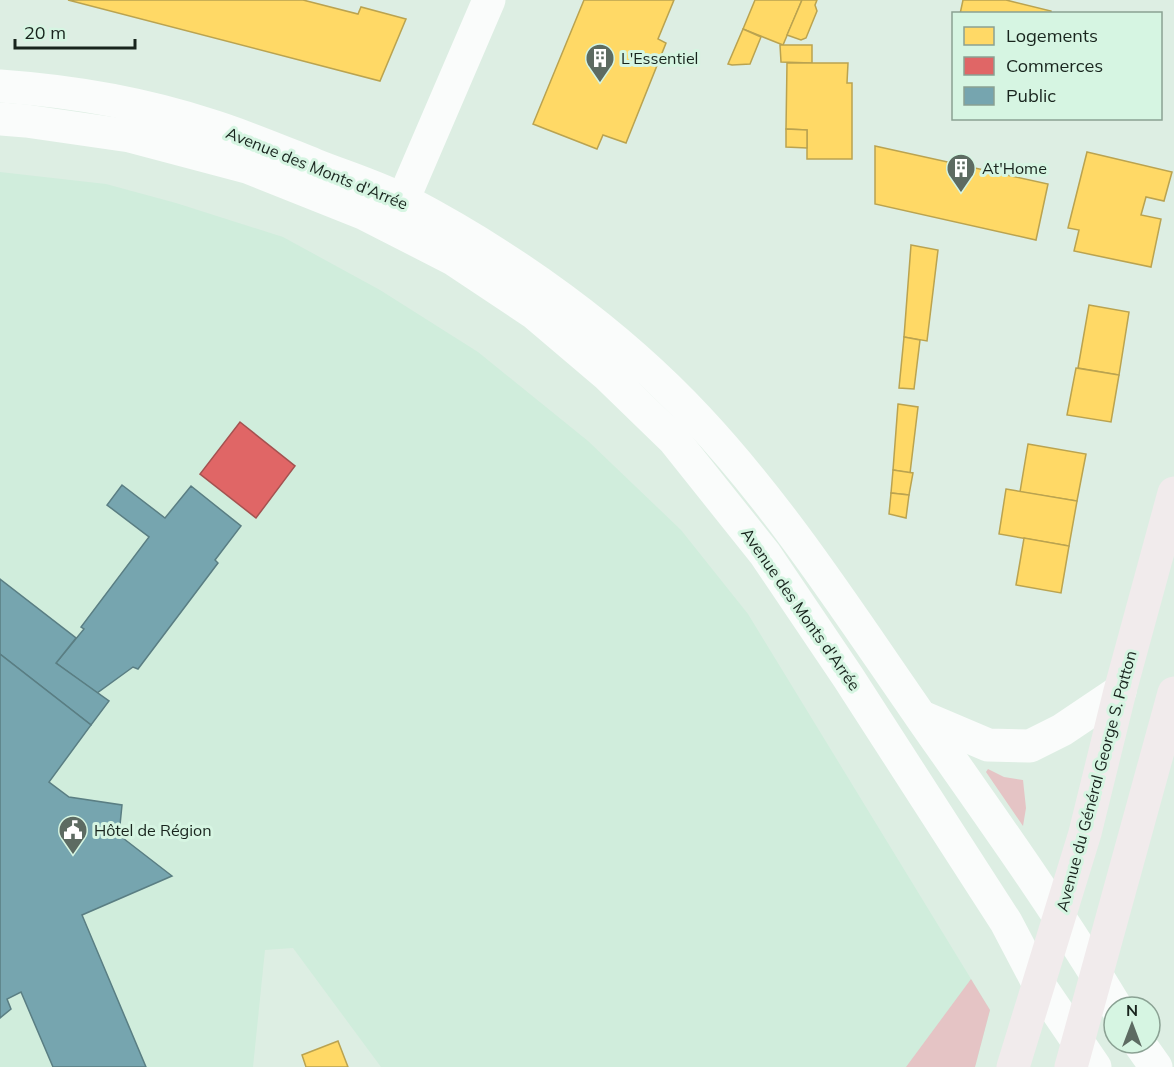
<svg xmlns="http://www.w3.org/2000/svg" width="1174" height="1067" font-family="Mulish,sans-serif">
	<rect width="100%" height="100%" fill="#ddeee3"/>
	<path fill="#d0eddc" d="M0,172L106,184L176,203L283,237L380,290L478,352L588,441L681,530L748,614L990,1010L975,1067H381L293,948L265,950L253,1067H0Z"/>
	<g fill="#e5c4c5">
		<path d="M988,769L1004,777L1023,780L1026,808L1023,826L986,772Z"/>
		<path d="M971,979L990,1010L975,1067H906Z"/>
	</g>
	<g fill="#ffd966" stroke="#baa350" stroke-width="1.5">
		<path d="M68,0H303L358,14L361,7L406,19L380,81Z"/>
		<path d="M584,0H674L658,39L666,43L626,143L603,135L597,149L533,124Z"/>
		<path d="M755,0H802L783,45L743,29Z"/>
		<path d="M802,0H817L815,5L817,11L806,38L801,40L787,35Z"/>
		<path d="M963,0H1006L1051,11V14H960Z"/>
		<path d="M743,29L761,37L750,64L732,65L728,64Z"/>
		<path d="M780,45H812V63L781,62Z"/>
		<path d="M787,63H848L847,83H852V159H807V130L786,129Z"/>
		<path d="M786,129L807,130V148L786,147Z"/>
		<path d="M875,146L1048,184L1036,240L875,204Z"/>
		<path d="M1087,152L1172,172L1164,201L1146,197L1141,215L1161,219L1151,267L1074,251L1079,230L1068,228Z"/>
		<path d="M911,245L938,250L927,341L904,337Z"/>
		<path d="M1089,305L1129,312L1119,375L1078,368Z"/>
		<path d="M904,337L920,340L914,389L899,388Z"/>
		<path d="M1076,368L1119,375L1111,422L1067,415Z"/>
		<path d="M898,404L918,407L910,473L893,470Z"/>
		<path d="M1028,444L1086,454L1077,501L1020,492Z"/>
		<path d="M893,470L913,473L909,495L891,493Z"/>
		<path d="M1006,489L1077,501L1069,546L999,534Z"/>
		<path d="M891,493L909,495L906,518L889,514Z"/>
		<path d="M1024,538L1069,546L1061,593L1016,585Z"/>
		<path d="M338,1041L348,1067H306L302,1055Z"/>
	</g>
	<path fill="#e06666" stroke="#a45250" stroke-width="1.5" d="M240,422L295,466L256,518L200,474Z"/>
	<g fill="#76a5af" stroke="#5a7e83" stroke-width="1.5">
		<path d="M122,485L165,518L191,486L241,526L215,560L218,563L138,669L133,667L97,693L56,663L84,629L81,627L149,537L107,505Z"/>
		<path d="M0,579L76,638L56,663L109,701L91,725L0,654Z"/>
		<path d="M0,654L91,725L49,782L69,797L122,805L119,835L172,876L82,915L146,1067H53L21,992L7,999L11,1009L0,1018Z"/>
	</g>
	<g fill="none" stroke-linecap="round" stroke-linejoin="round">
		<g stroke="#fafcfb" stroke-width="33">
			<path d="M0,86C70,91 142,103 209,125C245,136 280,151 315,165C345,177 378,187 407,202C512,257 617,332 698,419C783,510 850,615 921,717C988,813 1056,907 1116,1007"/>
			<path d="M0,119L26,121L130,136L247,167L365,214L453,259L534,313L607,375L674,440L765,554L848,677L1006,922L1038,983L1095,1067"/>
			<path d="M403,200L489,0"/>
			<path d="M922,717L988,745L1030,746L1062,730L1120,691"/>
			<path d="M1139,1043L1156,1067"/>
		</g>
		<g stroke="#f1ebec" stroke-width="33">
			<path d="M1013,1067L1085,833L1120,691L1174,493"/>
			<path d="M1071,1067L1174,693"/>
		</g>
	</g>
	<defs>
		<g id="building-pin" transform="scale(1.5)"><path d="M0 17L-7.5 6A9.5 9.5 0 1 1 7.5 6Z" fill="#5d6b62" stroke="#d6f5e2"/><path d="M-4-6H4V6H1V3H-1V6H-4ZM-2.5-4.3h1.7v1.8h-1.7ZM.8-4.3h1.7v1.8H.8ZM-2.5-1h1.7V.8h-1.7ZM.8-1h1.7V.8H.8Z" fill="#fff"/></g>
		<g id="civic-pin" transform="scale(1.5)"><path d="M0 17L-7.5 6A9.5 9.5 0 1 1 7.5 6Z" fill="#5d6b62" stroke="#d6f5e2"/><path d="M-.6-6.5H3V-4.5H.6V-3L4-1V1h2V6H-6V1h2V-1L-.6-3ZM-1.2 2.5V6h2.4V2.5Z" fill="#fff"/></g>
	</defs>
	<g fill-rule="evenodd">
		<use href="#building-pin" x="600" y="58"/>
		<use href="#building-pin" x="961" y="168"/>
		<use href="#civic-pin" x="73" y="830"/>
	</g>
	<g text-anchor="middle" dominant-baseline="central" stroke-width="6" stroke-linejoin="round" paint-order="stroke">
		<g font-size="16" fill="#18241d" stroke="#d6f5e2" text-anchor="start">
			<text x="621" y="58">L'Essentiel</text>
			<text x="982" y="168">At'Home</text>
			<text x="94" y="830">Hôtel de Région</text>
		</g>
		<g font-size="16" fill="#18241d" stroke="#d6f5e2">
			<text transform="translate(317 168) rotate(22)">Avenue des Monts d'Arrée</text>
			<text transform="translate(801 609) rotate(55)">Avenue des Monts d'Arrée</text>
			<text transform="translate(1096 781) rotate(-75)">Avenue du Général George S. Patton</text>
		</g>
	</g>
	<rect x="952" y="12" width="210" height="108" fill="#d6f5e2" stroke="#8aa193" stroke-width="1.5"/>
	<rect x="964" y="27" width="30" height="18" fill="#ffd966" stroke="#8aa193" stroke-width="1.5"/>
	<text x="1006" y="42" font-size="18" fill="#18241d">Logements</text>
	<rect x="964" y="57" width="30" height="18" fill="#e06666" stroke="#8aa193" stroke-width="1.5"/>
	<text x="1006" y="72" font-size="18" fill="#18241d">Commerces</text>
	<rect x="964" y="87" width="30" height="18" fill="#76a5af" stroke="#8aa193" stroke-width="1.5"/>
	<text x="1006" y="102" font-size="18" fill="#18241d">Public</text>
	<g transform="translate(1132 1025)"><circle r="28" fill="#d6f5e2" stroke="#8aa193" stroke-width="1.5"/>
	<path d="M0-4.5L10 22L0 15L-10 22Z" fill="#5d6b62"/>
	<text y="-9" font-size="16" font-weight="bold" text-anchor="middle" fill="#18241d">N</text>
	</g>
	<path d="M15 39v9h120v-9" fill="none" stroke="#18241d" stroke-width="3"/>
	<text x="24" y="39" font-size="18" fill="#18241d" stroke="#d6f5e2" stroke-width="4.5" paint-order="stroke">20 m</text>
</svg>
